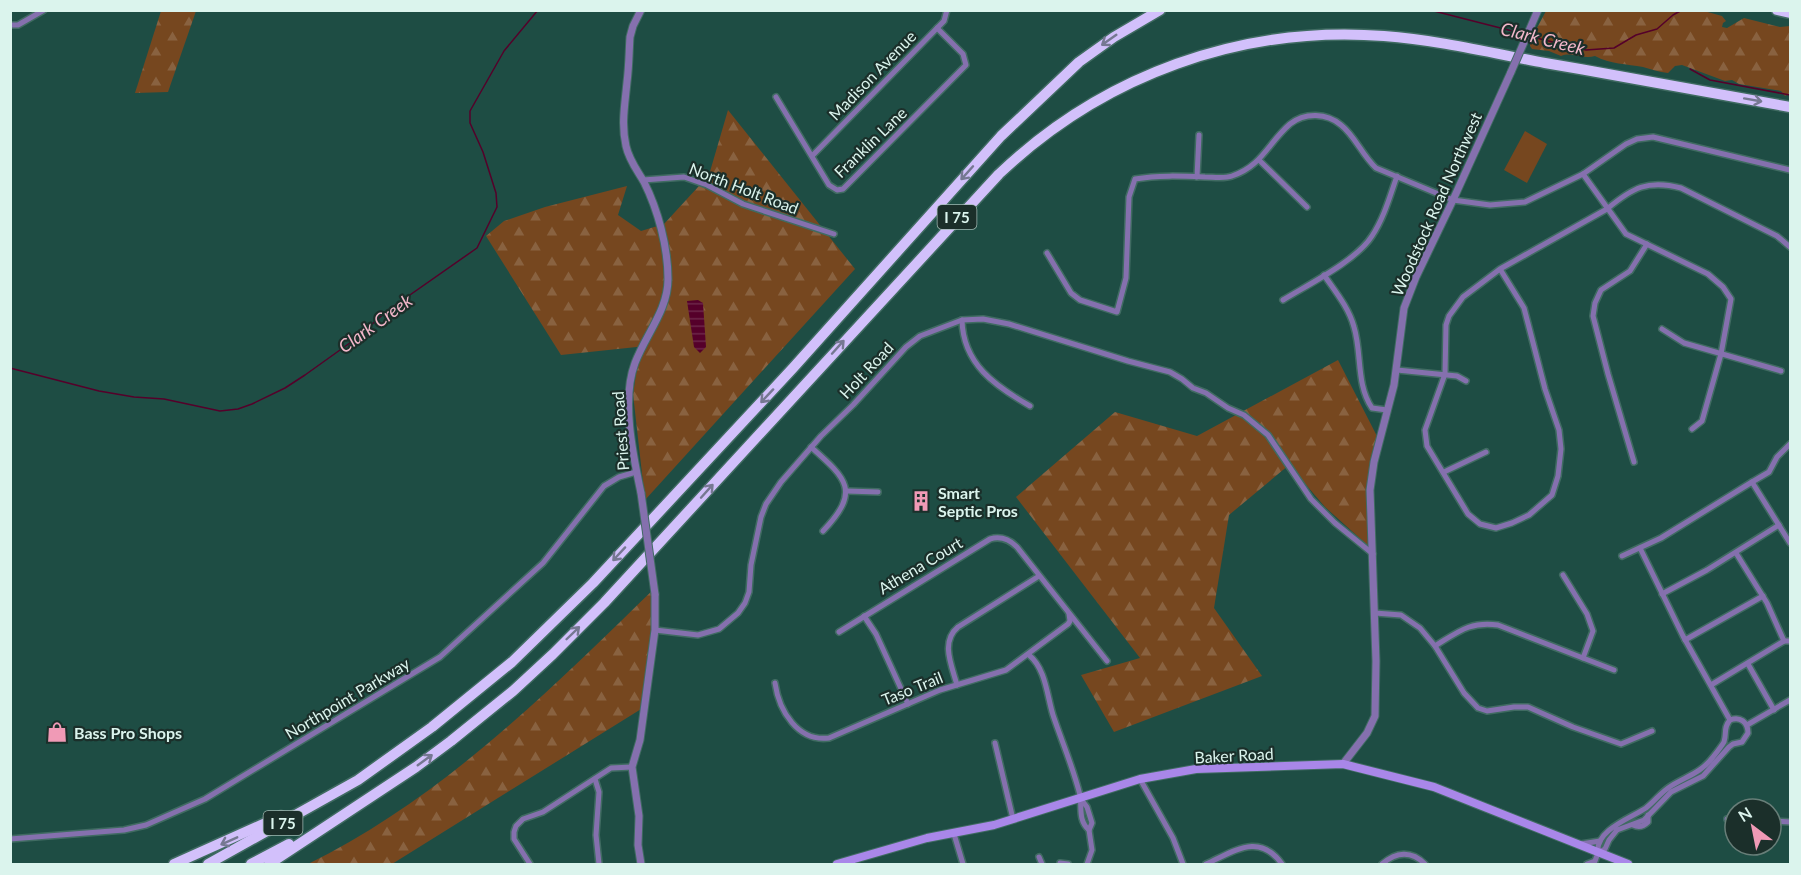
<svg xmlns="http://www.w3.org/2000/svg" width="1801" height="875" font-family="Lato,sans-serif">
	<defs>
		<pattern id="forest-firs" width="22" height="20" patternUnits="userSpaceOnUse" patternTransform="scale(1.5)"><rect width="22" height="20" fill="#76471f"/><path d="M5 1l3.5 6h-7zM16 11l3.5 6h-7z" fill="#896240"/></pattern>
		<pattern id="water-rules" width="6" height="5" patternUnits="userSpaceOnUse" patternTransform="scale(1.5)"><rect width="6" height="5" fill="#55002a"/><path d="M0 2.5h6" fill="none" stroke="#6d2649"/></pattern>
	</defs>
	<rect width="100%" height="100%" fill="#1e4d44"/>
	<g fill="url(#forest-firs)">
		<path d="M161,11H196L168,92L135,93Z"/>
		<path d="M1546,11H1704L1722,16L1726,21L1723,23L1722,27L1727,28L1744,18L1780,27L1790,26V93L1785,96L1781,91L1739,84L1732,80L1725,81L1682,65L1675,66L1668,73C1659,72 1651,69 1643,67C1627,64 1610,64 1595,56C1583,60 1572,51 1561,56L1549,51L1532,49L1530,46V41Z"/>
		<path d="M728,110L855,269L645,500L633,394L637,368L646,346L561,355L486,236L504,221L545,207L627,186L618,215L641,231L664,224L709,175Z"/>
		<path d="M1338,360L1380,442L1371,491L1374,551L1325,507L1289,465L1229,515L1214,608L1262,676L1114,732L1081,675L1140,658L1016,497L1115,412L1197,436Z"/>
		<path d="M657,586L646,706L392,864H308C444,797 550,690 657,586Z"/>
	</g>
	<path fill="#76471f" d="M1525,131L1547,144L1527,183L1504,170Z"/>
	<path fill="url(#water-rules)" d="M698,300L703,303L706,347L700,353L694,347L687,301Z"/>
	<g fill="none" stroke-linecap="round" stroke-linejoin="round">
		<g stroke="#55002a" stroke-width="1.5">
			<path d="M1430,10L1524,34"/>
			<path d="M1528,36L1586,50L1614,48L1636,35L1657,29L1673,15L1682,10"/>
			<path d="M1690,69L1710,80L1790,95"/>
			<path d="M10,368L99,391L134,397L164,399L220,411L238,409L252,404L285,388L305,375L354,340L387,311L477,248L497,207L496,193L483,152L470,123V111L504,51L538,10"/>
		</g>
		<g stroke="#406b62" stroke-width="8">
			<g id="minor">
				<path d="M10,25H18L44,10"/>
				<path d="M776,97L829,185L837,190L843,189L966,65L963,54L937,28"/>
				<path d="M812,156L944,21L947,10"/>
				<path d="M1259,160L1307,207"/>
				<path d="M1583,174L1626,234L1708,274L1723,287L1731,299L1721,354L1702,421L1692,429"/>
				<path d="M1197,177L1199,135"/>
				<path d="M643,180L684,177L707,185L743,204L834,234"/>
				<path d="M1047,253L1071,293L1080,300L1117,312L1126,278L1129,197L1135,179C1158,175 1181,176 1205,177C1213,177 1224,179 1232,176C1262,166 1268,143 1290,124C1305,112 1327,113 1341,125C1355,136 1362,155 1376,168L1453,200L1490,205L1525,202L1583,174L1626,144L1637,139L1653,137L1790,170"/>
				<path d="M1500,269L1524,308L1545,389L1559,430L1561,449L1558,476L1552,495L1529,515L1512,523L1496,528L1480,524L1468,514L1427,446L1425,430L1445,374L1446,325L1449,316L1463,297L1500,269L1607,209C1632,188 1648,179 1681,188L1777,236L1790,247"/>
				<path d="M1324,275C1335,291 1349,308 1354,327C1362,353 1356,385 1372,408L1387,410"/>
				<path d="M1283,300C1309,284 1356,261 1372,236C1384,218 1390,196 1397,176"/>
				<path d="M962,320C963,364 995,386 1030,406"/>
				<path d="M1662,329L1684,343L1781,371"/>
				<path d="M1397,370L1457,376L1466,381"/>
				<path d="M811,447C847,479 861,491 823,531"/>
				<path d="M1634,462L1608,374L1593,316L1595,303L1601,290L1630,271L1647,244"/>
				<path d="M1444,472L1486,452"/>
				<path d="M1752,482L1769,472L1777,457L1790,444"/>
				<path d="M847,491L878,492"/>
				<path d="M1640,548L1683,636L1730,720"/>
				<path d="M1736,553L1767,603L1784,641H1790"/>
				<path d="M1622,556L1661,538L1752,482L1790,543"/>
				<path d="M1563,575L1587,614L1593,631L1583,658"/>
				<path d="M1662,594L1707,570L1779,525"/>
				<path d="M1375,613L1401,615L1420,628L1435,646L1464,693L1478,708L1487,711L1514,707H1528L1573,727L1621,744L1652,731"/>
				<path d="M864,616L876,634L908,704"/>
				<path d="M655,630L698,635L719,629L738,613L745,603L749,592L751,565L761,517L766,504L781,482L821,436L853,405L906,347L920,336L962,320L983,319L1009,324L1128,361L1170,372L1182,379L1193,388L1206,393L1228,408L1244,415L1268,435L1311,499L1335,523L1373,554"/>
				<path d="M839,632L990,539C1000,536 1009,539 1017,547L1107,661"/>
				<path d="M1685,640L1763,596"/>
				<path d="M1435,646C1458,632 1470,621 1498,625L1614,670"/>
				<path d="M1029,655C1046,669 1047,696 1053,715C1062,742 1073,767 1080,795C1082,808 1078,820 1089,830"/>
				<path d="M1748,664L1774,710"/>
				<path d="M775,683C779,711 798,742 829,738L940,690L1006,670L1068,624L1070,621L1069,614"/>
				<path d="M957,685C952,666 940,642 958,627L1039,576"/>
				<path d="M1711,685L1784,641"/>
				<path d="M1747,725L1790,700"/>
				<path d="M995,743L1013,819"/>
				<path d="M595,779L599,792L596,835L599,864"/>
				<path d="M1140,779L1173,838L1183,864"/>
				<path d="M1080,798L1087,807L1092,823L1089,830L1092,850L1087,864"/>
				<path d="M1727,819H1735"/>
				<path d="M1771,821L1790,822"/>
				<path d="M1633,825C1639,828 1644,826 1648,822V815"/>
				<path d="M954,834L963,864"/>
				<path d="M10,839L124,830L146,825L205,799L440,657L543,563L604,486L619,477L636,472"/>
				<path d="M1581,844L1600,841"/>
				<path d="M1039,857L1042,864"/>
				<path d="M1060,863L1068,864"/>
				<path d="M530,864L514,839V832L516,826L523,819L543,812L611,768L632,767"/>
				<path d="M1206,864C1235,851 1259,832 1282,864"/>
				<path d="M1382,864C1396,852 1411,850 1425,864"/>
				<path d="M1587,864L1595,861L1598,853L1605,849L1609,840L1617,830L1644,820L1671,792L1703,776L1729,747L1733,744L1742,742L1748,733C1748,722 1740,716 1730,720C1723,728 1727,733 1724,742C1721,747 1717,752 1713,757C1701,773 1687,776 1671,786C1661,792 1655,801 1646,808C1631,818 1595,830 1598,853"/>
			</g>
		</g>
		<g stroke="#406b62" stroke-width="9">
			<g id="tertiary">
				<path d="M641,493C633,455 621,400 635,363C646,334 668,310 668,279C668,247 658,210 644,182C637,170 629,160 626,146C621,124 625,104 627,82C629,67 629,52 630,37L633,26L641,10"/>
				<path d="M1343,764L1367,733L1375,716L1376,661L1370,490L1374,462L1394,385L1404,308L1416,277L1453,200L1511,72"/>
				<path d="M641,864L638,845L639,816L632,767L640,740L655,630V594"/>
			</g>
		</g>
		<g stroke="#406b62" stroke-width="10">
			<path id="secondary" d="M837,864L927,838L994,825L1140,779L1196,769L1343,764L1434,787L1628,864"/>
		</g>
		<g stroke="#406b62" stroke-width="13">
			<g id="motorway">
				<path d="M1777,10L1790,13"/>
				<path d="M174,864L281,816"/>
				<path d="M208,864L358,780L432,727L512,662L593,583L793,368L1001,136L1079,62L1114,37L1160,10"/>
				<path d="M251,864L289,844"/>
				<path d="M269,864L416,767L451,741L513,691L553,654L604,603L999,174C1103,75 1241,25 1384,36C1438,40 1492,53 1545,63C1627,77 1709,92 1790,107"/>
			</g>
		</g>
		<use href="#minor" stroke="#8570ae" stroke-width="5"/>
		<use href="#tertiary" stroke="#8570ae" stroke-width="7"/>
		<use href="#secondary" stroke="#a987e9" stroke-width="8"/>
		<use href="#motorway" stroke="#d2c0fb" stroke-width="10"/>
		<g stroke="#406b62" stroke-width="9" stroke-linecap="butt">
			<g id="tertiary-bridge">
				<path d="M1511,72L1538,10"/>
				<path d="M641,493L655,594"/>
			</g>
		</g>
		<use href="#tertiary-bridge" stroke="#8570ae" stroke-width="7"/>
	</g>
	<defs><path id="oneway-shaft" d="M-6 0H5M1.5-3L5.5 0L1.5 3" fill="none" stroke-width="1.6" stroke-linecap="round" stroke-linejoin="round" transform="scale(1.5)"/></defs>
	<g stroke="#767892">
		<use href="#oneway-shaft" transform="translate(1109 40) rotate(145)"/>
		<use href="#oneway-shaft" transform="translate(1753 100) rotate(10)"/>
		<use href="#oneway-shaft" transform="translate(967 173) rotate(132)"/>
		<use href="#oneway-shaft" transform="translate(838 347) rotate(-48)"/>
		<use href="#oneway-shaft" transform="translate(767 396) rotate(133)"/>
		<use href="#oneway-shaft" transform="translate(707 491) rotate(-48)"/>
		<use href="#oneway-shaft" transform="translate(619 554) rotate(133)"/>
		<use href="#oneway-shaft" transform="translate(573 633) rotate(-44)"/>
		<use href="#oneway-shaft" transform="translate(425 760) rotate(-36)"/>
		<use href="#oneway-shaft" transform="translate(229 841) rotate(156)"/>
	</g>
	<defs>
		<g id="building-bare" transform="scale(1.62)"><path d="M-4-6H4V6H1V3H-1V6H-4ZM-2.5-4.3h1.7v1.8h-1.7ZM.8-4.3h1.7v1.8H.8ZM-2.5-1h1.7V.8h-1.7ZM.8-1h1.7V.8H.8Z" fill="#f09ab6" stroke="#1b2f2a" stroke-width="2.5" paint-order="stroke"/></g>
		<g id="shop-bare" transform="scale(1.62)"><path d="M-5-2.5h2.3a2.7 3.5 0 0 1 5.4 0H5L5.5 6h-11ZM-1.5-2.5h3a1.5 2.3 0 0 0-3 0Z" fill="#f09ab6" stroke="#1b2f2a" stroke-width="2.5" paint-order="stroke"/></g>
	</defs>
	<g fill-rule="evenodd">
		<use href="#building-bare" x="921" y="501"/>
		<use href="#shop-bare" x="57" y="732"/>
	</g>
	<g text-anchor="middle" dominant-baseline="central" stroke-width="4.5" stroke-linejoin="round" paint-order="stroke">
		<g fill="#1b2f2a" stroke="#a1b9b2" stroke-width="1.5">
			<rect x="937.5" y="205" width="39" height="24" rx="4.5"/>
			<rect x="263.5" y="811" width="39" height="24" rx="4.5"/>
		</g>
		<g font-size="15" font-weight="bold" fill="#dbf4ed">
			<text x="957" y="217">I 75</text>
			<text x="283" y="823">I 75</text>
		</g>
		<g font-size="16" fill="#dbf4ed" stroke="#1b2f2a">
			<text transform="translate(872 75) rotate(-46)">Madison Avenue</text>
			<text transform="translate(870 142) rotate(-44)">Franklin Lane</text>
			<text transform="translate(744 188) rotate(21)">North Holt Road</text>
			<text transform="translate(1436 204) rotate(-66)">Woodstock Road Northwest</text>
			<text transform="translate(866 370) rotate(-47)">Holt Road</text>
			<text transform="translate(620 431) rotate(-94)">Priest Road</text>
			<text transform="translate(920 565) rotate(-31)">Athena Court</text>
			<text transform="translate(912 688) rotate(-22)">Taso Trail</text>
			<text transform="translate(347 698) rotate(-31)">Northpoint Parkway</text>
			<text transform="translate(1234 755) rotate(-3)">Baker Road</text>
		</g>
		<g font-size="16" font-weight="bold" fill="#dbf4ed" stroke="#1b2f2a" text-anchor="start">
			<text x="938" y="492">Smart<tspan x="938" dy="18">Septic Pros</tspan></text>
			<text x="74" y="732">Bass Pro Shops</text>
		</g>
		<g font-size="18" font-style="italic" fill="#f3b7ca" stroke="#1b2f2a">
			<text transform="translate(1543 38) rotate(14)">Clark Creek</text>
			<text transform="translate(375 323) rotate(-36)">Clark Creek</text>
		</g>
	</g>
	<rect width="1801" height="875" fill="none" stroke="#dbf4ed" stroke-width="24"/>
	<g transform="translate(1753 827) rotate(328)"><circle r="28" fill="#1b2f2a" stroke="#687e78" stroke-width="1.5"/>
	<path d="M0-4.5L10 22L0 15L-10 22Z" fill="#f09ab6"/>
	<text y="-9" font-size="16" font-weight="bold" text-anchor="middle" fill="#dbf4ed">N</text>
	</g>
</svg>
